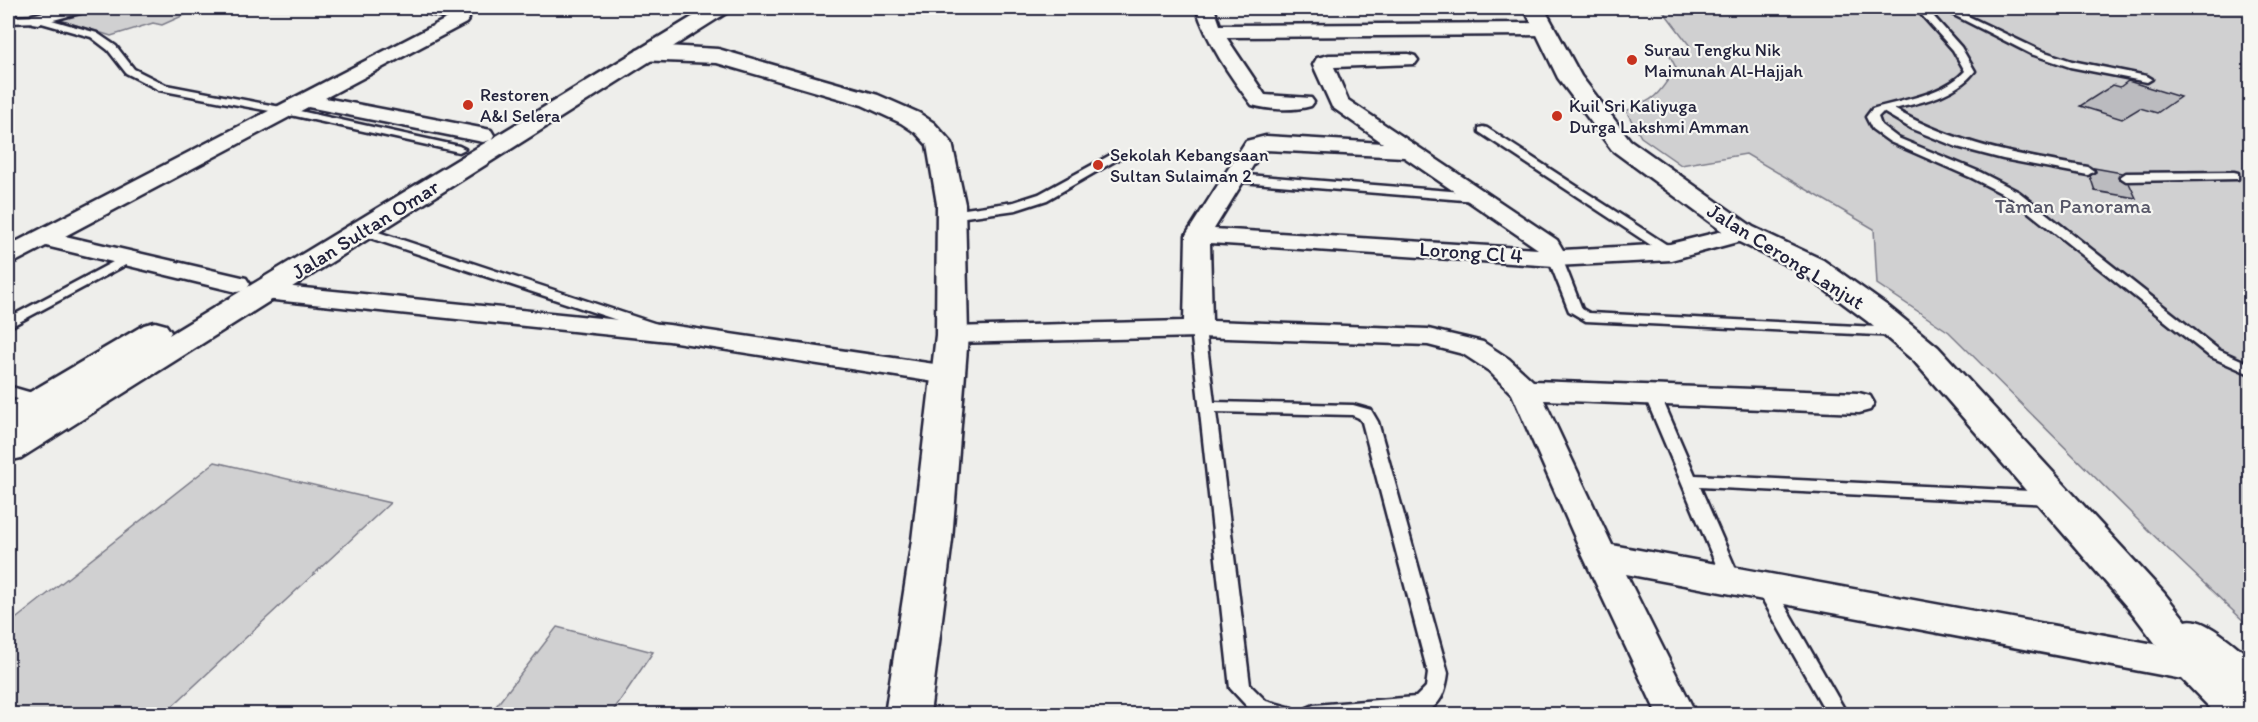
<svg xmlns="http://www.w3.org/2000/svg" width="2258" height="722" font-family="Itim,sans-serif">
	<rect width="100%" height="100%" fill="#eeeeeb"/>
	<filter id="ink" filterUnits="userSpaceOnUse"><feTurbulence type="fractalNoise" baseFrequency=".0167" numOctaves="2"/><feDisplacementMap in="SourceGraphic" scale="12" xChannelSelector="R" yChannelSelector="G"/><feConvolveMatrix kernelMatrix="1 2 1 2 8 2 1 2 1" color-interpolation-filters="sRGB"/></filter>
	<g filter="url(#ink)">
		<g fill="#d0d0d1" stroke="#797986" stroke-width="1.5">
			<path d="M84,8H200L162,25L153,23L111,36L57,19L61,14Z"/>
			<path d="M1661,8H2250V627L2149,531L1949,332L1877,284L1874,229L1746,154L1681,165L1641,137L1626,111C1657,99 1658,95 1676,68L1668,52L1690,46Z"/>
			<path d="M215,462L390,503L164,714H8V625Z"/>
			<path d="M557,627L653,652L611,714H490Z"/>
		</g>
		<g fill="#bbbbbf" stroke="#22223b" stroke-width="1.5">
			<path d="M2128,81L2180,97L2157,113L2140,108L2122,119L2080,106L2113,85L2120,87Z"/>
			<path d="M2094,168L2122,173L2118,178L2129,183L2136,198L2095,191L2090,176L2096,172Z"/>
		</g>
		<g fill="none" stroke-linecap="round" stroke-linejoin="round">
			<g stroke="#22223b" stroke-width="5">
				<g id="service">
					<path d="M1918,8H1926L1961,47L1975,71C1957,95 1922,102 1894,109C1955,144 2020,156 2088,167L2094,171L2088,175L2003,159L1957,147L1912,129L1883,112L1878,117L1881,125L1898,138L1980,172L2019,192L2219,350L2250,364V374L2209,356L2011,198L1972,178L1890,142L1872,129L1866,117L1872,109C1902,100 1943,95 1965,71L1953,50L1919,12Z"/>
					<path d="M1940,8H1951L2039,50L2072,61L2147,76L2152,79L2147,82L2070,67L2031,54Z"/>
					<path d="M38,16L97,33L116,46L134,69L166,85L286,108L459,146L465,149L459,152L286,114L159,90L126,73L108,50L91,37L38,22L8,23V17Z"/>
					<path d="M1483,127L1487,128L1678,252L1671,256L1666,255L1479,132V128Z"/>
					<path d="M1116,152L1122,156L1120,158L1047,200L1016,210L951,219L945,215L951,211L1014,202L1039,194Z"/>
					<path d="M2234,172L2238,173V179L2126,181L2120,177L2126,173Z"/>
					<path d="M1233,174L1476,193L1482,197L1476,201L1229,181L1227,178Z"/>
					<path d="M363,227L660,325L662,328L655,332L650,331L358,234L357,231L358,228Z"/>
					<path d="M128,254L135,258L133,261L8,328V318Z"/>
					<path d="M1555,254L1562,258L1582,309L1589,313L1898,328L1905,332L1898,336L1586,321L1569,311L1548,258Z"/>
					<path d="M1198,325L1205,329L1214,402L1353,405L1371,410L1378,422L1448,673C1446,689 1442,704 1426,712C1414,717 1320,716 1304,714L1307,708L1314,705L1416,697L1426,687L1428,673L1362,422L1359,418L1352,415L1216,412L1250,685L1266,701L1292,708L1295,714H1254L1230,688L1191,329Z"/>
					<path d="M8,386L46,397L48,401L40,406L8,396Z"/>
					<path d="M1652,389L1660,394L1695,475L2050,492L2056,494L2059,498L2056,502L2050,504L1700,487L1741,581L1739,586L1732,588L1725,586L1723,581L1644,394Z"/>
					<path d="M1764,579L1771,581L1847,714H1827L1755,586L1757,581Z"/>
				</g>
			</g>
			<g stroke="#22223b" stroke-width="5">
				<g id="minor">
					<path d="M60,8H87L84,12L38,24L32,23L29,19L32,15Z"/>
					<path d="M418,8L460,10L466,11L469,19L466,23L325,98L491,130L494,135L491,140L483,142L308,107L65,236L246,278L250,284L246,290L237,292L46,246L17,261L8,263V246L448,18L421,12Z"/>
					<path d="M1196,8H1214L1220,25L1543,23L1550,25L1552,29L1550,33L1543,35L1226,37L1265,95L1311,98L1314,102L1311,106C1294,111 1269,110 1252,105C1229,75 1208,44 1196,8Z"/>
					<path d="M1408,54L1415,56L1418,60L1415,64L1334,67L1348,100L1557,240L1563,250L1670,244L1743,226L1752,228L1755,233L1752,238L1671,260L1555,266L1210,243L1212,321L1428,329L1483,342L1509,359L1533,381L1859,393L1870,396L1874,403L1870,410L1859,413L1544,400L1612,545L2198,652L2211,656L2217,667L2211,678L2198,682L1626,574L1696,714H1657L1583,556L1512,394L1489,371L1463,354L1428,345L1198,337L952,343L942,341L938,335L942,329L952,327L1184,321L1186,235L1246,141L1266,136L1383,143L1332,107L1313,65L1317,58L1329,55ZM1266,150L1404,157L1538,249L1214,229L1262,151Z"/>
					<path d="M264,284L669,325L948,366L958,369L962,375L958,381L948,384L669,341L255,298L251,292L255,286Z"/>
				</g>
			</g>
			<g stroke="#22223b" stroke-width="5">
				<g id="tertiary">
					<path d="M1524,8H1544L1581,76L1630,140L1753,227L1823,260L1889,307L1938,347L2164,593L2186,621C2203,615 2237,647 2250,657V714H2216L2183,680L2134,615L1914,361L1867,321L1801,272L1733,239L1612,150L1558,78Z"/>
					<path d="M666,46L718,49L878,95L919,113L934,123L952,143L965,204L968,335L952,540L930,714H885L912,540L936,335L937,204L927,145L916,133L901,123L862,105L717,63L637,60L634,55L637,50Z"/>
				</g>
			</g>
			<g stroke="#22223b" stroke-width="5">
				<path id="secondary" d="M707,8H731L728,12L21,458L8,461V433L12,430L8,431V405L144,325L155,322L166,325L171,332L169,335Z"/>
			</g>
			<use href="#service" fill="#f6f6f2" fill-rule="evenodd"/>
			<use href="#minor" fill="#f6f6f2" fill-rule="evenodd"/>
			<use href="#tertiary" fill="#f6f6f2" fill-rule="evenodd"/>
			<use href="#secondary" fill="#f6f6f2" fill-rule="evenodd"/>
		</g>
	</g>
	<g fill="#c8321e" stroke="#f6f6f2" stroke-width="2">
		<circle cx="1632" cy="60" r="6"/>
		<circle cx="468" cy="105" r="6"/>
		<circle cx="1557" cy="116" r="6"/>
		<circle cx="1098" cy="165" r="6"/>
	</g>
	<g text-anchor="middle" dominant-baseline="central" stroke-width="4.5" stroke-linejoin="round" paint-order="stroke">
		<g font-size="18" fill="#22223b" stroke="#f6f6f2" text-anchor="start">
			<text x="1644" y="50">Surau Tengku Nik<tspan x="1644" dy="21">Maimunah Al-Hajjah</tspan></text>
			<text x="480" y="95">Restoren<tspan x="480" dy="21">A&amp;I Selera</tspan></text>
			<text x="1569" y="106">Kuil Sri Kaliyuga<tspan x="1569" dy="21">Durga Lakshmi Amman</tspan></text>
			<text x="1110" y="155">Sekolah Kebangsaan<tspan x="1110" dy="21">Sultan Sulaiman 2</tspan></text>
		</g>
		<g font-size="21" fill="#565668" stroke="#f6f6f2">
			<text x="2073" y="205">Taman Panorama</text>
		</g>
		<g font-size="21" fill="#22223b" stroke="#f6f6f2">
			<text transform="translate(365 229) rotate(-32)">Jalan Sultan Omar</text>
			<text transform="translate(1471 252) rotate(4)">Lorong Cl 4</text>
			<text transform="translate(1786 256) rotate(32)">Jalan Cerong Lanjut</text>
		</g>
	</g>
	<rect width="2258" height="722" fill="none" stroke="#f6f6f2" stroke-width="30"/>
	<rect x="15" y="15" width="2228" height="692" fill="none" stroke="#22223b" stroke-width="2" filter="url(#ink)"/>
</svg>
